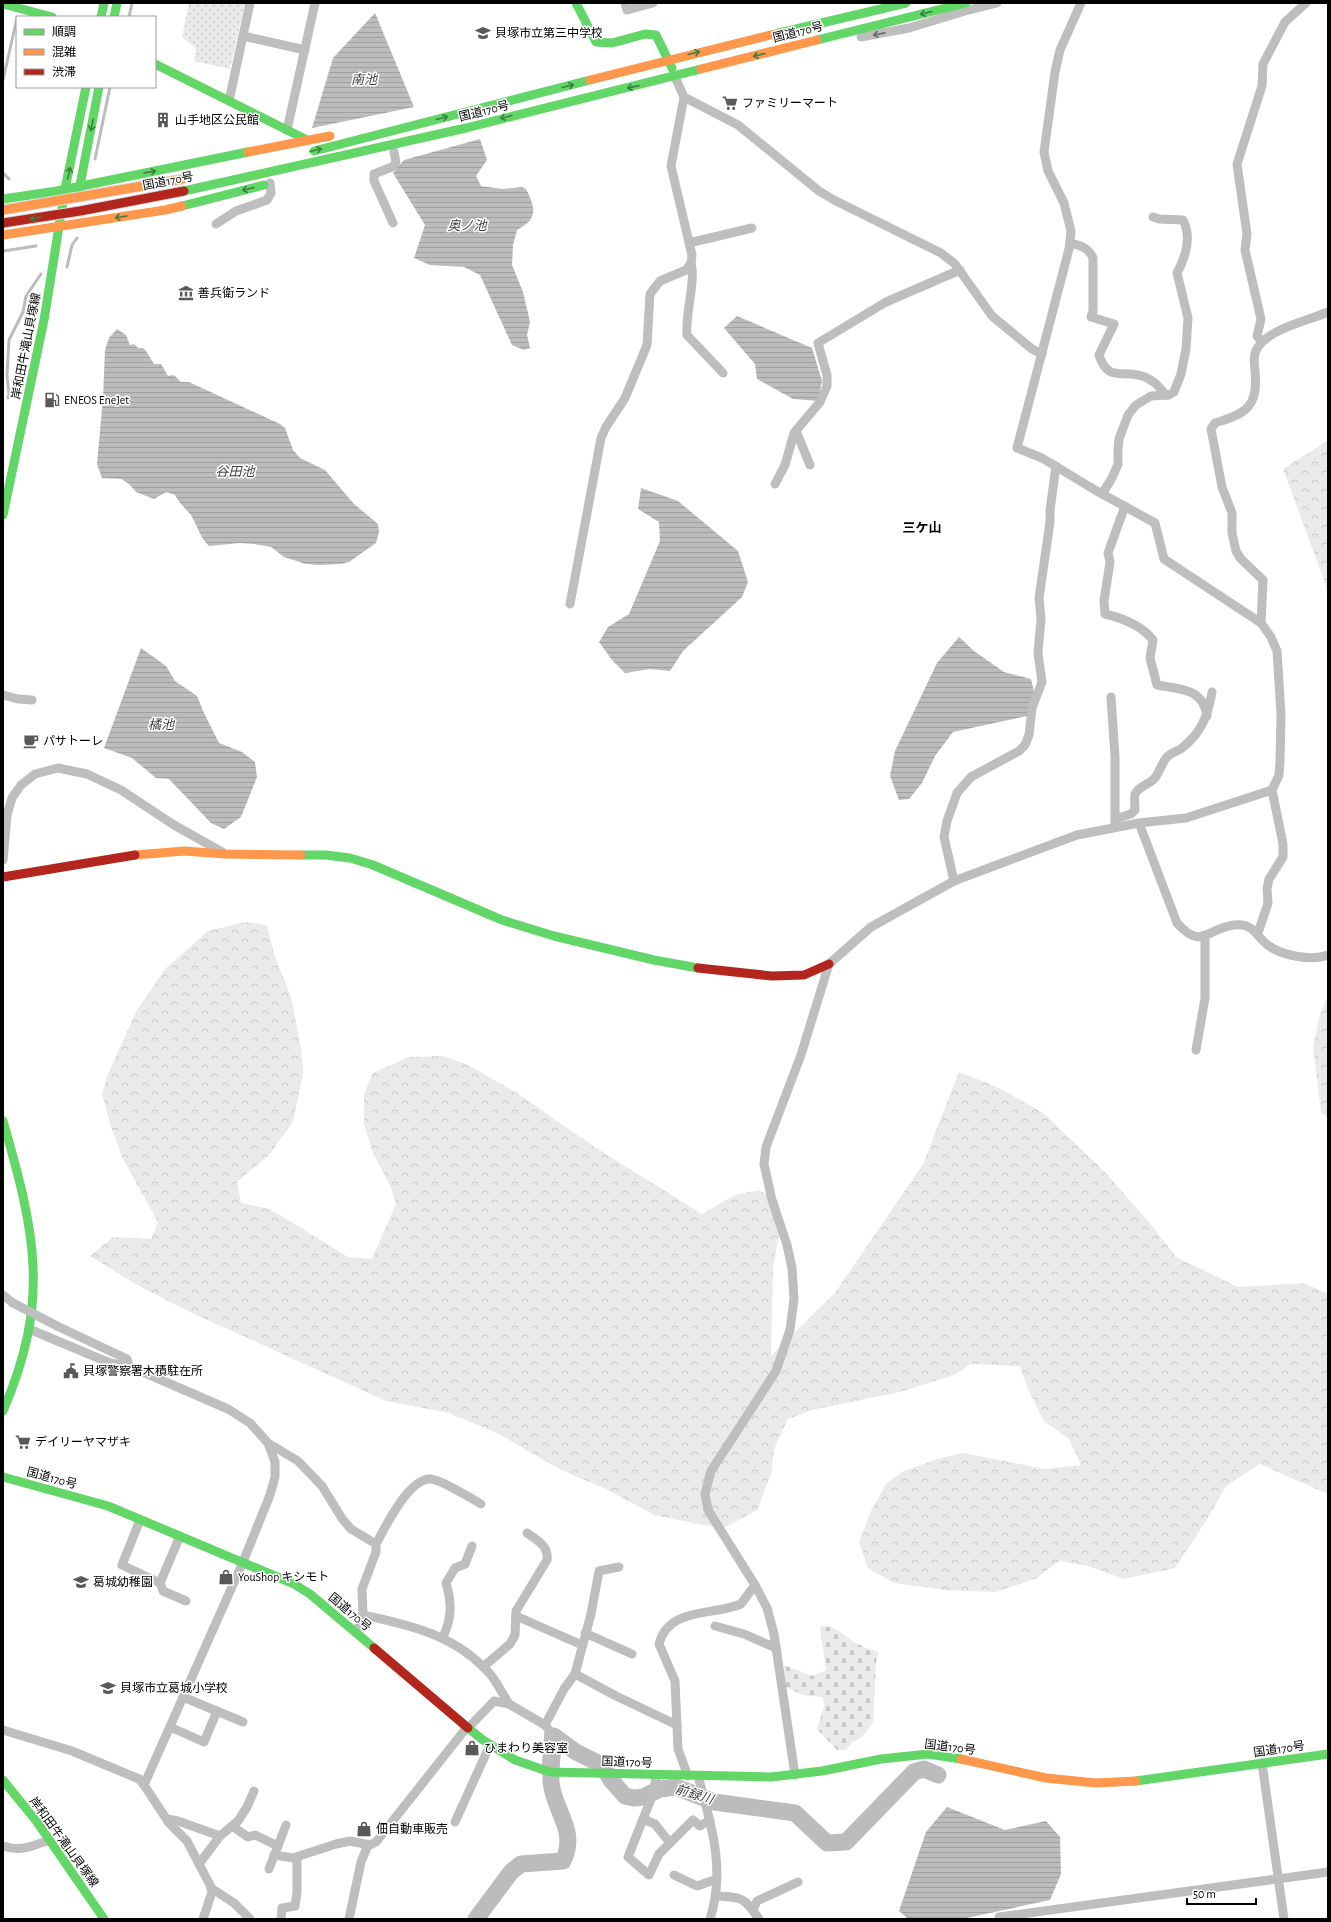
<svg xmlns="http://www.w3.org/2000/svg" width="1331" height="1922" font-family="'Alegreya Sans','Noto Sans JP',sans-serif">
	<defs>
		<pattern id="forest-crowns" width="20" height="18" patternUnits="userSpaceOnUse"><rect width="20" height="18" fill="#eaeaea"/><path d="M2 6a3 3 0 1 1 6 0M12 15a3 3 0 1 1 6 0" fill="none" stroke="#c7c7c7"/></pattern>
		<pattern id="cemetery-stones" width="16" height="16" patternUnits="userSpaceOnUse"><rect width="16" height="16" fill="#eaeaea"/><path d="M2 7V4a2 2 0 0 1 4 0v3zM10 15v-3a2 2 0 0 1 4 0v3z" fill="#c7c7c7"/></pattern>
		<pattern id="park-dots" width="8" height="8" patternUnits="userSpaceOnUse"><rect width="8" height="8" fill="#eaeaea"/><path d="M2 2h.1M6 6h.1" fill="none" stroke="#c7c7c7" stroke-width="1.8" stroke-linecap="round"/></pattern>
		<pattern id="water-rules" width="6" height="5" patternUnits="userSpaceOnUse"><rect width="6" height="5" fill="#bcbcbc"/><path d="M0 2.5h6" fill="none" stroke="#a0a0a0"/></pattern>
	</defs>
	<rect width="100%" height="100%" fill="#fff"/>
	<g fill="url(#forest-crowns)">
		<path d="M1327,441L1328,442V591L1283,469Z"/>
		<path d="M245,922L267,925L274,954L291,997L301,1048L303,1074L293,1122L268,1156L237,1182L241,1203L270,1209L348,1257L372,1259L396,1204L391,1188L373,1153L364,1124V1094L373,1073L409,1057L443,1056L468,1065L517,1093L593,1146L702,1214L735,1195L759,1190L778,1201L780,1229L773,1267L771,1356L835,1293L923,1164L959,1072L997,1087L1042,1112L1105,1172L1153,1227L1176,1257L1238,1287L1304,1283L1328,1294V1494L1260,1464L1226,1486L1206,1521L1175,1568L1124,1579L1088,1566L1059,1561L1037,1578L996,1592L945,1590L894,1583L868,1568L859,1543L870,1513L886,1484L902,1472L937,1459L963,1453L1045,1469L1081,1465L1069,1439L1044,1421L1027,1387L1020,1366L971,1364L954,1375L900,1392L812,1410L788,1419L774,1449L771,1475L757,1510L724,1528L697,1524L654,1515L604,1488L561,1470L499,1434L449,1413L386,1401L190,1312L139,1286L90,1256L113,1237L151,1239L158,1222L123,1159L111,1127L102,1094L107,1076L137,1010L166,968L208,931Z"/>
		<path d="M1328,995V1118L1321,1112L1313,1047L1320,1014Z"/>
	</g>
	<path fill="url(#cemetery-stones)" d="M820,1626C836,1625 843,1635 856,1643C863,1647 871,1650 879,1652L876,1661L873,1722C869,1730 860,1740 852,1742L846,1750H837L817,1729L825,1704L822,1697L803,1695L786,1687L784,1665L812,1676L826,1670Z"/>
	<path fill="url(#park-dots)" d="M189,3H245L230,69L194,61L196,49L182,37Z"/>
	<g fill="url(#water-rules)">
		<path d="M375,13L414,107L312,128L333,58Z"/>
		<path d="M480,139L487,160L476,176L481,186L502,189L522,187L526,189C536,209 538,219 517,230L513,245L512,265L523,292L530,322L527,335L530,348L524,350L512,345L480,275L464,267L430,265L414,258L425,225L393,173L404,160Z"/>
		<path d="M737,316L812,348L822,381L818,401L793,399L757,379L755,364L724,328Z"/>
		<path d="M117,329L126,335L130,345L134,344L138,348H143L146,351L154,364H161L168,376L174,375L181,382H189L280,424L285,428L293,450L300,458L325,470L354,504L378,524L379,532L376,543L349,562L340,564L320,565L306,564L284,557L271,547L254,544L240,543L209,546C200,538 197,525 191,515C185,508 179,503 175,495L166,492L154,499L136,492L129,484L121,479L102,478L97,464L103,398L105,350L109,338Z"/>
		<path d="M641,488L678,501L738,551L748,582L742,597L683,651L670,671L650,669L625,673L612,660L599,642L608,627L629,614L660,541L659,522L638,509Z"/>
		<path d="M959,637L974,651L1004,672L1031,679L1035,696L1027,716L953,732L935,756L922,783L909,799L899,800L890,776L895,751L937,663Z"/>
		<path d="M141,648L166,666L175,681L197,696L204,713L219,743L242,752L255,762L257,777L241,817L224,829L211,823L169,779L156,778L132,758L104,748Z"/>
		<path d="M947,1807L1005,1830L1046,1821L1060,1837L1061,1874L1050,1900L962,1919H908L899,1911L926,1832Z"/>
	</g>
	<g fill="none" stroke-linecap="round" stroke-linejoin="round">
		<g stroke="#bcbcbc" stroke-width="3">
			<path d="M129,17L132,3"/>
			<path d="M3,80L17,18"/>
			<path d="M95,159L110,87"/>
			<path d="M3,173L9,179"/>
			<path d="M3,251L36,246"/>
			<path d="M67,267L72,245L77,238"/>
			<path d="M8,398L9,394L7,375L9,340L23,312L26,296L41,274"/>
		</g>
		<path stroke="#bcbcbc" stroke-width="17" d="M476,1919L511,1872L521,1864L563,1861C578,1830 554,1812 551,1782C550,1767 553,1751 554,1736L576,1752L602,1765L611,1780L625,1796L634,1798L643,1797L660,1789L676,1787L714,1802L795,1813L827,1843L846,1842L914,1772L924,1769L938,1775"/>
		<g stroke="#bebebe" stroke-width="9">
			<path d="M625,3L627,10L653,3"/>
			<path d="M1081,3L1060,50L1055,72L1044,152L1048,171L1064,203L1071,231L1069,249L1017,448L1042,458L1095,490L1155,523L1164,559L1261,623L1271,637L1277,651L1281,714L1280,761L1279,775L1272,790L1283,844V857L1269,879L1267,889L1268,903L1258,933"/>
			<path d="M243,36L305,50"/>
			<path d="M861,37L909,28L965,11L997,3"/>
			<path d="M684,97L738,125L819,191L834,200L941,253L955,264L992,316L1032,349L1042,354"/>
			<path d="M229,101L250,3"/>
			<path d="M287,130L315,3"/>
			<path d="M393,223L374,181V174L392,167L396,163L394,152"/>
			<path d="M216,224L236,211L267,200L271,193L270,183"/>
			<path d="M689,243L752,228"/>
			<path d="M1070,243C1081,246 1088,247 1093,258V311L1091,317L1114,324L1099,355C1108,383 1122,369 1142,376C1153,379 1159,387 1166,395"/>
			<path d="M691,263C696,282 685,313 687,335L723,373"/>
			<path d="M1262,342L1257,336L1261,319L1245,250L1247,234L1237,164L1262,86L1263,64L1285,22L1306,3"/>
			<path d="M796,431L810,465"/>
			<path d="M775,484L785,465L794,433L820,402L827,386V375L818,343L886,302L960,270"/>
			<path d="M1102,494L1112,478L1118,464V450L1119,439L1128,415L1136,405L1151,396L1169,395L1174,392L1181,374L1186,349L1188,318L1177,273C1185,258 1192,237 1183,220L1159,219L1153,217"/>
			<path d="M1125,506L1108,553L1110,562L1104,601L1105,614C1122,618 1142,626 1153,640L1150,658L1157,685C1180,689 1203,688 1207,716"/>
			<path d="M570,604L601,438L606,427L625,398L647,345L650,294L660,281L686,270L691,263L692,255L671,166L684,97L675,77"/>
			<path d="M1261,623L1263,580L1241,559L1236,551L1232,533V513L1222,487L1211,429L1215,423C1246,414 1259,406 1255,371C1254,363 1253,354 1258,347C1271,328 1307,321 1328,312"/>
			<path d="M3,695L18,699L32,700"/>
			<path d="M1111,697L1115,757V824"/>
			<path d="M1115,819L1131,814L1135,810C1135,805 1134,798 1135,794C1138,787 1149,784 1154,779C1160,772 1161,764 1167,757C1170,753 1178,751 1182,748C1201,733 1208,716 1212,692"/>
			<path d="M1139,823L1177,923C1202,951 1207,928 1234,925C1255,923 1255,936 1269,946C1283,956 1312,961 1328,955"/>
			<path d="M3,860L7,815L12,798L21,785L35,774L58,768L87,774L121,790L174,825L222,852"/>
			<path d="M954,881L944,837L947,821L957,793L971,777L1019,751L1025,745L1029,735L1032,708L1042,682L1038,653L1041,619L1039,598L1050,522V510L1056,466"/>
			<path d="M1196,1050L1205,998V936"/>
			<path d="M3,1295L13,1303"/>
			<path d="M57,1326L127,1359L129,1366"/>
			<path d="M268,1443L298,1461L322,1486L343,1520L351,1529L376,1544V1552L362,1589L363,1615L356,1633"/>
			<path d="M140,1520L122,1565L160,1583"/>
			<path d="M180,1536L160,1583L163,1591L186,1601"/>
			<path d="M376,1544C385,1528 409,1477 431,1479C441,1480 471,1498 481,1504"/>
			<path d="M363,1615C413,1626 456,1635 491,1675C498,1684 503,1695 509,1704"/>
			<path d="M516,1616L582,1645"/>
			<path d="M715,1626L744,1634L776,1648"/>
			<path d="M585,1633L632,1654"/>
			<path d="M443,1637C452,1618 452,1603 446,1583L455,1568L465,1564L472,1546"/>
			<path d="M483,1667L510,1644L515,1635L516,1611L547,1560C549,1546 537,1540 527,1533"/>
			<path d="M575,1674L616,1696L677,1725"/>
			<path d="M183,1697L243,1722"/>
			<path d="M545,1725L549,1730L546,1771"/>
			<path d="M170,1727L204,1742L217,1711"/>
			<path d="M468,1728L494,1701L509,1704L545,1725L564,1689L575,1674L591,1614L599,1571L619,1567"/>
			<path d="M3,1730L72,1751L139,1779L144,1785L243,1562L270,1495L275,1477V1462L268,1443L250,1423L228,1409L129,1366L110,1363L29,1329"/>
			<path d="M1262,1763L1284,1919"/>
			<path d="M657,1775L651,1799L628,1857L649,1875L659,1854L670,1843"/>
			<path d="M795,1775L774,1634L767,1608L755,1585L708,1510L705,1494L711,1471L776,1371L790,1330L794,1299L792,1268L787,1245L772,1200L764,1164L766,1147L801,1055L829,964L871,927L954,881L1077,835L1139,823L1186,818L1272,790"/>
			<path d="M688,1776L678,1749L675,1681L659,1644C668,1607 713,1616 741,1604L755,1585"/>
			<path d="M698,1776C711,1824 726,1869 710,1919"/>
			<path d="M144,1785L169,1823L187,1841L210,1885L212,1892L203,1919"/>
			<path d="M167,1819L178,1821L220,1836"/>
			<path d="M643,1819L655,1824L670,1843L693,1820L700,1826L710,1820"/>
			<path d="M455,1822L490,1745"/>
			<path d="M232,1826L248,1837L255,1835L278,1846"/>
			<path d="M3,1846C21,1852 32,1846 49,1840"/>
			<path d="M274,1855L293,1858L336,1844L350,1841L370,1845L376,1842L467,1727"/>
			<path d="M199,1864L220,1836L238,1821L247,1807L254,1791"/>
			<path d="M269,1869L286,1825"/>
			<path d="M674,1875L697,1886L717,1879"/>
			<path d="M211,1888L234,1903L250,1919"/>
			<path d="M716,1896C742,1897 744,1897 759,1919"/>
			<path d="M753,1910L757,1901L798,1882"/>
			<path d="M281,1919L282,1908L295,1906L297,1892V1857"/>
			<path d="M349,1919L361,1862L368,1845"/>
			<path d="M999,1919V1917L1328,1872"/>
		</g>
		<g stroke="#63d668" stroke-width="9">
			<path d="M576,3L596,42L612,43L645,34L656,35L672,68"/>
			<path d="M3,4L52,17"/>
			<path d="M101,17L104,3"/>
			<path d="M114,17L117,3"/>
			<path d="M779,33L906,3"/>
			<path d="M817,40L966,3"/>
			<path d="M155,64L307,140"/>
			<path d="M314,151L590,80"/>
			<path d="M184,191L466,128L701,69"/>
			<path d="M76,197L80,185L99,87"/>
			<path d="M3,199L57,191L248,152"/>
			<path d="M182,206L264,185"/>
			<path d="M3,515L44,320L65,189L86,87"/>
			<path d="M301,855H326L350,858L373,865L502,920L554,936L654,960L698,968"/>
			<path d="M3,1121C35,1232 51,1300 3,1411"/>
			<path d="M3,1477L108,1506L294,1584L310,1594L374,1648"/>
			<path d="M468,1728L483,1740L515,1760L550,1772L771,1777L822,1771L881,1759L928,1754L961,1759"/>
			<path d="M3,1780L37,1822L104,1919"/>
			<path d="M1136,1781L1328,1754"/>
		</g>
		<g stroke="#ff974d" stroke-width="9">
			<path d="M701,69L817,40"/>
			<path d="M590,80L779,33"/>
			<path d="M248,152L330,136"/>
			<path d="M3,235L165,210L182,206"/>
			<path d="M135,855L184,851L225,854L301,855"/>
			<path d="M961,1759L1046,1778L1096,1783L1136,1781"/>
		</g>
		<g stroke="#b3261e" stroke-width="9">
			<path d="M3,877L135,855"/>
			<path d="M698,968L772,976L804,975L829,964"/>
			<path d="M374,1648L468,1728"/>
		</g>
		<g stroke="#dbdbdb" stroke-width="11" stroke-linecap="butt">
			<path id="slow-bridge" d="M3,210L183,179"/>
		</g>
		<g stroke="#dbdbdb" stroke-width="11" stroke-linecap="butt">
			<path id="jam-bridge" d="M3,223L80,211L184,191"/>
		</g>
		<path stroke="#bebebe" stroke-width="9" d="M13,1303L57,1326"/>
		<use href="#slow-bridge" stroke="#ff974d" stroke-width="9"/>
		<use href="#jam-bridge" stroke="#b3261e" stroke-width="9"/>
	</g>
	<defs><path id="oneway-shaft" d="M-6 0H5M1.5-3L5.5 0L1.5 3" fill="none" stroke-width="1.6" stroke-linecap="round" stroke-linejoin="round"/></defs>
	<g stroke="#3b803e">
		<use href="#oneway-shaft" transform="translate(926 13) rotate(166)"/>
		<use href="#oneway-shaft" transform="translate(694 53) rotate(-14)"/>
		<use href="#oneway-shaft" transform="translate(759 55) rotate(165)"/>
		<use href="#oneway-shaft" transform="translate(568 86) rotate(-15)"/>
		<use href="#oneway-shaft" transform="translate(633 87) rotate(167)"/>
		<use href="#oneway-shaft" transform="translate(506 117) rotate(166)"/>
		<use href="#oneway-shaft" transform="translate(442 118) rotate(-15)"/>
		<use href="#oneway-shaft" transform="translate(92 125) rotate(101)"/>
		<use href="#oneway-shaft" transform="translate(316 150) rotate(-14)"/>
		<use href="#oneway-shaft" transform="translate(150 172) rotate(-10)"/>
		<use href="#oneway-shaft" transform="translate(69 173) rotate(-78)"/>
		<use href="#oneway-shaft" transform="translate(248 189) rotate(166)"/>
		<use href="#oneway-shaft" transform="translate(121 217) rotate(171)"/>
		<use href="#oneway-shaft" transform="translate(36 218) rotate(171)"/>
	</g>
	<use stroke="#686868" href="#oneway-shaft" transform="translate(879 34) rotate(169)"/>
	<defs>
		<g id="school-bare" transform="scale(1.2)"><path d="M0-5L7-2L0 1L-7-2ZM-4 1L0 2.5L4 1V4Q0 6-4 4Z" fill="#595959" stroke="#fff" stroke-width="2.5" paint-order="stroke"/></g>
		<g id="supermarket-bare" transform="scale(1.2)"><path d="M-6-5.5h2.5l.6 2H6L4.5 2H-2.5L-4.4-4H-6ZM-1.5 3.2a1.3 1.3 0 1 0 .1 0ZM3 3.2a1.3 1.3 0 1 0 .1 0Z" fill="#595959" stroke="#fff" stroke-width="2.5" paint-order="stroke"/></g>
		<g id="building-bare" transform="scale(1.2)"><path d="M-4-6H4V6H1V3H-1V6H-4ZM-2.5-4.3h1.7v1.8h-1.7ZM.8-4.3h1.7v1.8H.8ZM-2.5-1h1.7V.8h-1.7ZM.8-1h1.7V.8H.8Z" fill="#595959" stroke="#fff" stroke-width="2.5" paint-order="stroke"/></g>
		<g id="museum-bare" transform="scale(1.2)"><path d="M0-6L6-3V-2H-6V-3ZM-5-1h2V3h-2ZM-1-1h2V3h-2ZM3-1h2V3H3ZM-6 4H6V6H-6Z" fill="#595959" stroke="#fff" stroke-width="2.5" paint-order="stroke"/></g>
		<g id="fuel-bare" transform="scale(1.2)"><path d="M-5.5-6h7V0h2V4h1.3V-2.5L3-4.5l.8-.8L6-3V5H2.5V1h-1V6h-7ZM-4.2-4.7v3.2H.2V-4.7Z" fill="#595959" stroke="#fff" stroke-width="2.5" paint-order="stroke"/></g>
		<g id="cafe-bare" transform="scale(1.2)"><path d="M-5.5-4.5H6V0H3Q3 3.5 0 3.5H-2.5Q-5.5 3.5-5.5 0ZM3-3.2v2h1.7v-2ZM-6 4.5H4V6H-6Z" fill="#595959" stroke="#fff" stroke-width="2.5" paint-order="stroke"/></g>
		<g id="civic-bare" transform="scale(1.2)"><path d="M-.6-6.5H3V-4.5H.6V-3L4-1V1h2V6H-6V1h2V-1L-.6-3ZM-1.2 2.5V6h2.4V2.5Z" fill="#595959" stroke="#fff" stroke-width="2.5" paint-order="stroke"/></g>
		<g id="shop-bare" transform="scale(1.2)"><path d="M-5-2.5h2.3a2.7 3.5 0 0 1 5.4 0H5L5.5 6h-11ZM-1.5-2.5h3a1.5 2.3 0 0 0-3 0Z" fill="#595959" stroke="#fff" stroke-width="2.5" paint-order="stroke"/></g>
		<g id="university-bare" transform="scale(1.2)"><path d="M0-5L7-2L0 1L-7-2ZM-4 1L0 2.5L4 1V4Q0 6-4 4Z" fill="#595959" stroke="#fff" stroke-width="2.5" paint-order="stroke"/></g>
	</defs>
	<g fill-rule="evenodd">
		<use href="#school-bare" x="483" y="33"/>
		<use href="#supermarket-bare" x="730" y="103"/>
		<use href="#building-bare" x="163" y="120"/>
		<use href="#museum-bare" x="186" y="293"/>
		<use href="#fuel-bare" x="52" y="400"/>
		<use href="#cafe-bare" x="31" y="741"/>
		<use href="#civic-bare" x="71" y="1371"/>
		<use href="#supermarket-bare" x="23" y="1442"/>
		<use href="#shop-bare" x="226" y="1577"/>
		<use href="#school-bare" x="81" y="1582"/>
		<use href="#university-bare" x="108" y="1688"/>
		<use href="#shop-bare" x="472" y="1748"/>
		<use href="#shop-bare" x="364" y="1829"/>
	</g>
	<g text-anchor="middle" dominant-baseline="central" stroke-width="3" stroke-linejoin="round" paint-order="stroke">
		<g font-size="12" fill="#000" stroke="#fff">
			<text transform="translate(798 32) rotate(-14)">国道170号</text>
			<text transform="translate(484 111) rotate(-14)">国道170号</text>
			<text transform="translate(168 181) rotate(-11)">国道170号</text>
			<text transform="translate(26 346) rotate(-79)">岸和田牛滝山貝塚線</text>
			<text transform="translate(52 1478) rotate(15)">国道170号</text>
			<text transform="translate(350 1612) rotate(40)">国道170号</text>
			<text transform="translate(950 1747) rotate(7)">国道170号</text>
			<text transform="translate(1279 1749) rotate(-8)">国道170号</text>
			<text transform="translate(627 1762) rotate(2)">国道170号</text>
			<text transform="translate(64 1842) rotate(54)">岸和田牛滝山貝塚線</text>
		</g>
		<g font-size="12" fill="#000" stroke="#fff" text-anchor="start">
			<text x="495" y="33">貝塚市立第三中学校</text>
			<text x="742" y="103">ファミリーマート</text>
			<text x="175" y="120">山手地区公民館</text>
			<text x="198" y="293">善兵衛ランド</text>
			<text x="64" y="400">ENEOS EneJet</text>
			<text x="43" y="741">パサトーレ</text>
			<text x="83" y="1371">貝塚警察署木積駐在所</text>
			<text x="35" y="1442">デイリーヤマザキ</text>
			<text x="238" y="1577">YouShop キシモト</text>
			<text x="93" y="1582">葛城幼稚園</text>
			<text x="120" y="1688">貝塚市立葛城小学校</text>
			<text x="484" y="1748">ひまわり美容室</text>
			<text x="376" y="1829">佃自動車販売</text>
		</g>
		<g font-size="13" font-style="italic" fill="#404040" stroke="#fff">
			<text x="364" y="80">南池</text>
			<text x="467" y="226">奥ノ池</text>
			<text x="235" y="472">谷田池</text>
			<text x="161" y="725">橘池</text>
			<text transform="translate(694 1795) rotate(17)">前録川</text>
		</g>
		<g font-size="13" font-weight="bold" fill="#000" stroke="#fff">
			<text x="922" y="528">三ケ山</text>
		</g>
	</g>
	<rect width="1331" height="1922" fill="none" stroke="#000000" stroke-width="8"/>
	<rect x="16" y="16" width="140" height="72" fill="#ffffff" stroke="#999999"/>
	<rect x="24" y="29" width="20" height="6" fill="#63d668" stroke="#999999"/>
	<text x="52" y="36" font-size="12" fill="#000000">順調</text>
	<rect x="24" y="49" width="20" height="6" fill="#ff974d" stroke="#999999"/>
	<text x="52" y="56" font-size="12" fill="#000000">混雑</text>
	<rect x="24" y="69" width="20" height="6" fill="#b3261e" stroke="#999999"/>
	<text x="52" y="76" font-size="12" fill="#000000">渋滞</text>
	<path d="M1187 1898v6h69v-6" fill="none" stroke="#000000" stroke-width="2"/>
	<text x="1193" y="1898" font-size="12" fill="#000000" stroke="#ffffff" stroke-width="3" paint-order="stroke">50 m</text>
</svg>
